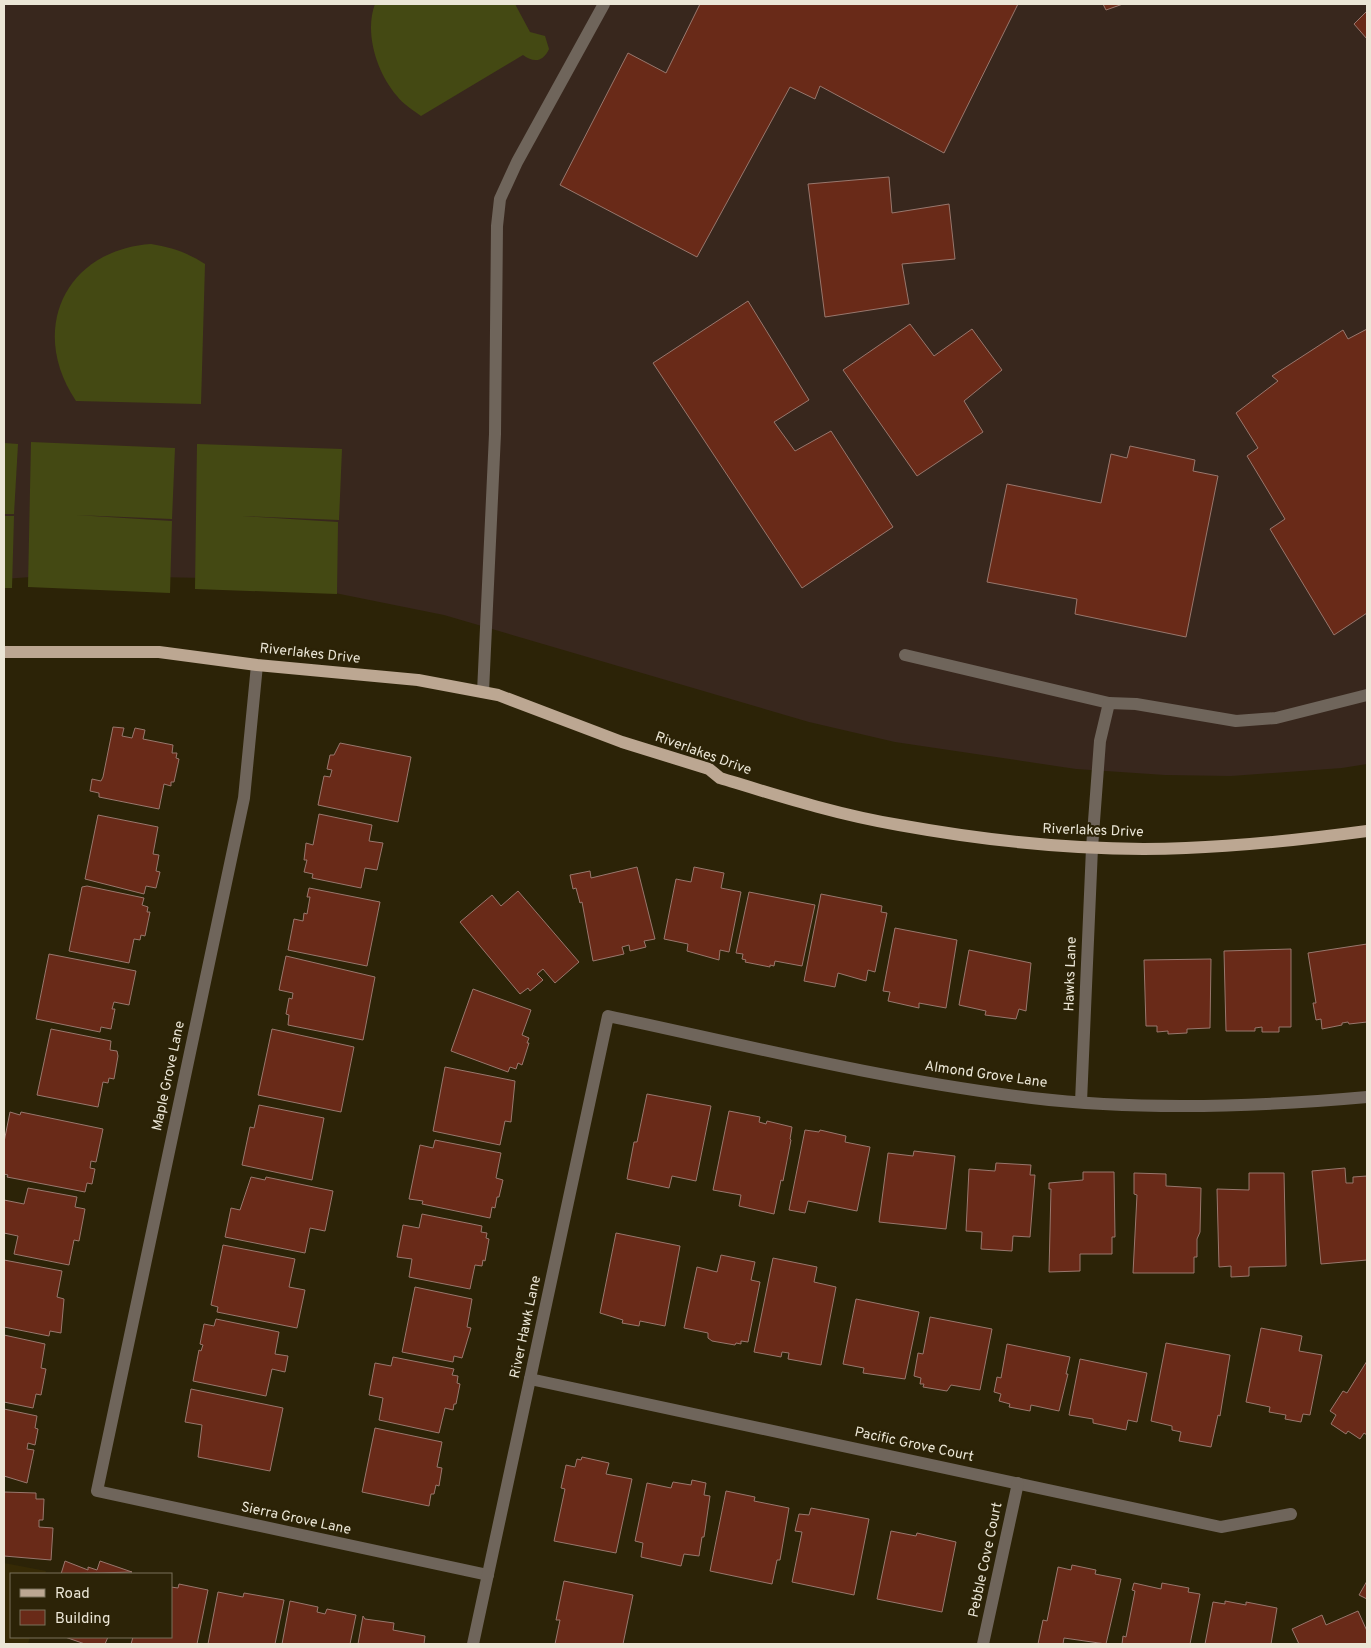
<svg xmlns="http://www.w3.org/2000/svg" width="1371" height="1648" font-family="Overpass,sans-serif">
	<rect width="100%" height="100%" fill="#2c2307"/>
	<path fill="#362a05" d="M4,1563L46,1571L45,1574H11V1637H30L28,1644H4Z"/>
	<path fill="#38271d" d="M4,4H1367V764L1342,768L1231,776L1165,775L1076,769L895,742L809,722L444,615L325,591L204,578L58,575L4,579Z"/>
	<g fill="#444913">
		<path d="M375,4H515L530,32L545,36L549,49C543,62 534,63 523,55L421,116C413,110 403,104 397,96C377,73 364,33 375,4Z"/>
		<path d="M151,244C171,247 188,253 205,264L201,404L76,401C28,330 65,250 151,244Z"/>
		<path d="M31,442L175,448L172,519L76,515L172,521L170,593L28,587Z"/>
		<path d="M4,443L18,444L14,514H4Z"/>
		<path d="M197,444L342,449L339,520L242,516L338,522L337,594L195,589Z"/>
		<path d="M4,516H14L12,588H4Z"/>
	</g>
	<g fill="#692a18" stroke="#98776d">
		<path d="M700,4H1018L944,153L820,86L815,99L790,87L697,257L560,185L628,53L666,73Z"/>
		<path d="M1103,4H1123L1106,10Z"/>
		<path d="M1367,11V39L1354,24Z"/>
		<path d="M889,177L892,213L949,204L955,259L902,264L909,304L825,317L808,184Z"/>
		<path d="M748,301L809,400L774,422L795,451L831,431L893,527L802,588L653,363Z"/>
		<path d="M910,324L934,356L972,329L1002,370L964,401L983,432L917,476L843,370Z"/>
		<path d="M1367,329V613L1334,635L1270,529L1285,519L1247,456L1258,448L1236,413L1278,381L1272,376L1343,330L1348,339Z"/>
		<path d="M1130,446L1195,460L1193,471L1218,476L1186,637L1075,614L1077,599L987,582L1007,484L1101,503L1111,454L1127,458Z"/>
		<path d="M113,727L124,728L122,736L132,738L135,728L145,730L143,739L173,745L172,753H177L176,758L179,759L174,782H171V786L164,784L159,809L99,797V793L90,791L92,779L101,781L103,777Z"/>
		<path d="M340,743L411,757L398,822L318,805L324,776L330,777L332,770L327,769L330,755H334Z"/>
		<path d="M319,814L372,825L369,841L383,843L377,870L365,868L361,888L312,878L313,874L304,872L307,860H304L306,843L313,845Z"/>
		<path d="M98,815L158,827L153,854L159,855L156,871L160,872L156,888L146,886L144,894L85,879Z"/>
		<path d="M637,867L655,939L644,941L646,947L630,951L629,945L622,947L624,954L593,961L582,902L580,903L576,888L573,889L570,875L590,871L591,878Z"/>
		<path d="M694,867L724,873L721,888L741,892L729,952L720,950L719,960L687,951L688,944L664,939L676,879L691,882Z"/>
		<path d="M87,886L144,898L142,905L148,907L147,912H150L145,936L141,935L140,940L134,939L129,963L69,951L82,887Z"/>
		<path d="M309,888L380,902L367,966L288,950L294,919L303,921L304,913L307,914L310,897H307Z"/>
		<path d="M518,891L579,962L555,983L543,969L537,974L543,980L530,991L528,988L520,994L460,922L492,895L501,906Z"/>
		<path d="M749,892L815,905L802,966L775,961L774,966L770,965V967L745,962L746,960L742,959L743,954L736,953Z"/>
		<path d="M821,894L882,906L881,912L887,913L875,972L868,970L866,981L838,973L835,987L804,981Z"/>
		<path d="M895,928L957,940L946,1008L919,1003V1008L888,1001L890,992L883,991Z"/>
		<path d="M1367,944V1022L1349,1024L1348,1022L1342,1023V1025L1322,1029L1321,1019L1316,1020L1313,1003H1316L1308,953Z"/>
		<path d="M1291,949V1027H1279V1032H1262V1027L1255,1028V1031H1226L1224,951Z"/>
		<path d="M969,950L1031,963L1026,1011L1019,1009L1016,1019L985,1015L986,1011L959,1005Z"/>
		<path d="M49,954L136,971L129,1005L114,1002L112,1009H115L111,1029L101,1027L100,1032L36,1019Z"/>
		<path d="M286,956L375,977L363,1040L288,1025L289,1015L286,1014L289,998L292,999L293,993L279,990Z"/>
		<path d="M1211,959L1210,1028L1187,1029V1033L1168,1034V1031L1157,1032V1026H1146L1144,960Z"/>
		<path d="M473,989L531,1010L522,1035L529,1038L527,1043H529L522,1065L518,1063L516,1069L510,1067L508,1072L451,1051Z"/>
		<path d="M51,1029L111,1041L110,1050L117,1051L118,1056L114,1079L109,1078L108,1083L103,1082L98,1107L37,1095Z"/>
		<path d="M272,1029L354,1047L341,1112L258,1095Z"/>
		<path d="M445,1067L515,1081L511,1122L505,1121L500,1145L433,1131Z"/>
		<path d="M647,1094L711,1106L696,1181L672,1176L669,1188L627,1179L634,1142H637Z"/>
		<path d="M259,1105L324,1118L312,1180L242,1165L250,1127L254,1128Z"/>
		<path d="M729,1111L760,1117L759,1122L766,1124L767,1121L792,1127L790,1139L791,1140L783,1181L781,1180L774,1214L739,1206L741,1195L713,1190Z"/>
		<path d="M10,1112L20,1115L21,1112L103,1129L96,1162L91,1161L90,1168L95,1169L92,1184L87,1183L85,1192L7,1177L8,1175L4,1174V1142Z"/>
		<path d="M805,1130L819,1132L820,1130L846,1136L845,1142L870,1147L857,1211L808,1201L805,1213L789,1210Z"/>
		<path d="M435,1140L501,1153L496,1178L503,1180L499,1197H497L495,1208L492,1207L490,1218L422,1204L423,1201L409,1199L420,1145L433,1148Z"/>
		<path d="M914,1151L955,1156L946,1229L879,1222L888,1153L913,1156Z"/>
		<path d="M996,1163L1031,1165L1030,1175H1035L1030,1237L1013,1236L1012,1251L981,1249L982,1232L966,1231L969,1169L995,1171Z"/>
		<path d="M1345,1168L1346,1183H1353V1177L1367,1176V1260L1321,1264L1312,1171Z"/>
		<path d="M1083,1172H1114L1115,1237H1112V1254H1080V1271L1049,1272L1051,1189H1049V1183L1083,1180Z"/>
		<path d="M1134,1173L1166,1174V1186L1201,1188L1200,1232L1197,1239V1257H1194V1273H1133L1137,1195L1134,1194Z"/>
		<path d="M1249,1173H1284L1286,1266L1249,1267V1276L1231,1277V1266L1219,1267L1217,1189L1249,1190Z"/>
		<path d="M251,1177L265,1180L266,1177L333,1191L325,1231L310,1228L305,1253L225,1237L231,1208L240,1210Z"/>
		<path d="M28,1188L77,1197L75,1207L85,1209L79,1241L74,1240L69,1265L14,1254L18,1236L4,1233V1200L24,1204Z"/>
		<path d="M422,1214L482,1226L481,1232L487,1233L486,1238L489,1239L485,1261L483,1260L482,1266L475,1265L470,1289L409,1277L412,1259L397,1257L403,1225L419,1228Z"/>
		<path d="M616,1233L680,1246L665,1326L640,1321L639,1326L622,1323L623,1320L600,1313Z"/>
		<path d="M223,1245L295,1259L289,1287L305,1290L297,1328L217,1312L218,1307L211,1305Z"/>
		<path d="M721,1255L755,1262L751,1280L760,1282L748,1342L741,1341V1344L736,1343L735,1345L712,1341L708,1338V1333L684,1328L697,1267L717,1272Z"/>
		<path d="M773,1258L817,1267L814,1282L836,1287L821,1365L788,1359L789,1353L782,1352L781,1357L754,1352Z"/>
		<path d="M4,1260L62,1271L57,1297L64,1299L61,1333L50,1331L49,1336L4,1327Z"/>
		<path d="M415,1287L472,1299L467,1327L471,1328L462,1358L454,1356L453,1362L402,1352Z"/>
		<path d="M856,1299L919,1312L905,1379L863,1373L864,1368L843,1364Z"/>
		<path d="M930,1317L992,1329L980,1390L951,1385L947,1391L923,1387L924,1384H920L921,1378L914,1376L918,1353L923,1354Z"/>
		<path d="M216,1319L279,1332L275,1354L288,1356L285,1372L272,1369L266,1396L193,1381L199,1350L201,1351L203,1345L200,1344L204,1324L214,1326Z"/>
		<path d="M1261,1328L1302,1336L1299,1351L1322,1355L1310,1415L1303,1414L1301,1422L1285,1419L1286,1415L1269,1412L1270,1407L1246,1402Z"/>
		<path d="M4,1335L45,1344L41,1368L46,1369L41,1395L36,1394L33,1408L4,1402Z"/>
		<path d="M1166,1343L1230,1355L1220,1416L1218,1415L1211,1447L1179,1441L1181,1432L1172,1430V1426L1151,1421Z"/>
		<path d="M1007,1344L1070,1357L1066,1374H1068L1059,1411L1031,1405L1030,1411L1009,1407L1010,1404L999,1401L1001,1394L994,1392L997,1377L1001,1378Z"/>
		<path d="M393,1357L454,1369L452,1375L458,1376L457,1383L460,1384L456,1404H454L453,1410L445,1408L439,1433L379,1420L383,1398L369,1395L375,1363L391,1366Z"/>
		<path d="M1080,1359L1147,1373L1137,1422L1128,1420L1126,1430L1093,1423V1419L1069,1415Z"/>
		<path d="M1367,1361V1435L1364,1433L1360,1439L1348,1431L1346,1434L1331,1424L1336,1415L1330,1411L1343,1391L1347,1393Z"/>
		<path d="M191,1389L283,1408L270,1471L198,1457L202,1425L185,1422Z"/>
		<path d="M4,1409L37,1416L35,1428L38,1429L35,1445L28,1443L27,1449L34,1450L27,1483L4,1476Z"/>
		<path d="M375,1428L442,1442L437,1467L442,1468L439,1486L436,1485L434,1494H431L429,1506L362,1492Z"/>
		<path d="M582,1457L609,1463L606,1474L632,1479L616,1553L554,1541L565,1489L561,1488L566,1465L575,1467L577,1459L581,1460Z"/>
		<path d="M692,1480L706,1483L704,1495L710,1496L704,1537H702L699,1556L684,1554L681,1566L641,1557L643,1543L635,1541L647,1483L671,1488L673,1482L691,1485Z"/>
		<path d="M726,1491L755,1497L754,1501L789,1508L780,1560H777L772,1584L710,1571Z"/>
		<path d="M4,1492L36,1493V1499H44L43,1520H39V1527L53,1528L51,1560L4,1556Z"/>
		<path d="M811,1508L869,1519L854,1595L792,1582L802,1532L795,1531L799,1514L809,1515Z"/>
		<path d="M891,1531L916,1536L917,1533L956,1542L942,1612L877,1599Z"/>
		<path d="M65,1561L88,1570V1567L97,1570L100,1561L132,1572L61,1574Z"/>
		<path d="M1072,1565L1096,1570L1095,1574L1121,1579L1106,1644L1064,1638L1063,1644H1038L1043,1620L1047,1621L1058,1567L1071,1570Z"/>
		<path d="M564,1581L633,1595L623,1644H555L560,1620H556Z"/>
		<path d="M1367,1581V1599L1359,1595Z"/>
		<path d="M1134,1583L1161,1589L1162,1583L1189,1588L1188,1592L1200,1594L1190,1644H1122L1123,1636L1126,1637L1135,1591L1132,1590Z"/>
		<path d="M179,1584L208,1590L197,1644H131L133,1637H171V1587L178,1588Z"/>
		<path d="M218,1592L243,1597L244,1593L284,1600L275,1644H208Z"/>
		<path d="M290,1601L318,1607L317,1612L325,1614L327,1609L356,1615L350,1644H282Z"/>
		<path d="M1225,1601L1246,1605V1602L1277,1608L1271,1644H1205L1213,1602L1225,1604Z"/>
		<path d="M1358,1611L1367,1631V1644H1299L1292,1629L1322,1615L1326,1625Z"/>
		<path d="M363,1616L365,1619L394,1623L393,1630L425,1636L424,1644H358Z"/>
		<path d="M65,1637H108L105,1644H85Z"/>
	</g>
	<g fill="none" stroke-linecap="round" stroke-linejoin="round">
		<g stroke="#6f655b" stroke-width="12">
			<path d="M905,655L1109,703"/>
			<path d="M257,665L244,798L97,1491L488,1575"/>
			<path d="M483,692L495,434L497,226L500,199L517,162L604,4"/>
			<path d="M1081,1102L1092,848L1100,741L1109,703L1136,704L1236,721L1276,718L1367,695"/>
			<path d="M530,1379L1221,1527L1291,1514"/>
			<path d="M473,1644L608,1016C748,1046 889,1081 1032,1098C1143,1111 1256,1107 1367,1097"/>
			<path d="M983,1644L1018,1483"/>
		</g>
		<path stroke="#bca792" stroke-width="12" d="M4,652H159L257,665L418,680L498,695L622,742L709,769L720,778C779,796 838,815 899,825C993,842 1091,852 1186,848C1247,846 1307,839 1367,831"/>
	</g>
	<g text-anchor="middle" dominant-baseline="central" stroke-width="4.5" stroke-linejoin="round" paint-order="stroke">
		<g font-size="14" fill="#ebe6d6" stroke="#2c2307">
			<text transform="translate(310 654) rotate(6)">Riverlakes Drive</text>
			<text transform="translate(703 754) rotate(20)">Riverlakes Drive</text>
			<text transform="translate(1093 831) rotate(2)">Riverlakes Drive</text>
			<text transform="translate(1071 974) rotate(-88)">Hawks Lane</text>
			<text transform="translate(986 1075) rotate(8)">Almond Grove Lane</text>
			<text transform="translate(169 1076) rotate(-78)">Maple Grove Lane</text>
			<text transform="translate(526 1327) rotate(-78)">River Hawk Lane</text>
			<text transform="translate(914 1445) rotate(12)">Pacific Grove Court</text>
			<text transform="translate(296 1519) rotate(12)">Sierra Grove Lane</text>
			<text transform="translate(986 1560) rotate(-78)">Pebble Cove Court</text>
		</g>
	</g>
	<rect width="1371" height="1648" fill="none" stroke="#ebe6d6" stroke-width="10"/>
	<rect x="10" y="1573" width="162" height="65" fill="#2c2307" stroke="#78715a"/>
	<rect x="20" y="1589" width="25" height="8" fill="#bca792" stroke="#78715a"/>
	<text x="55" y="1598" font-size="15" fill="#ebe6d6">Road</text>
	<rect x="20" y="1610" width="25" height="15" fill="#692a18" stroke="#78715a"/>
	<text x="55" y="1623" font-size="15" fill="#ebe6d6">Building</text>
</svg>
